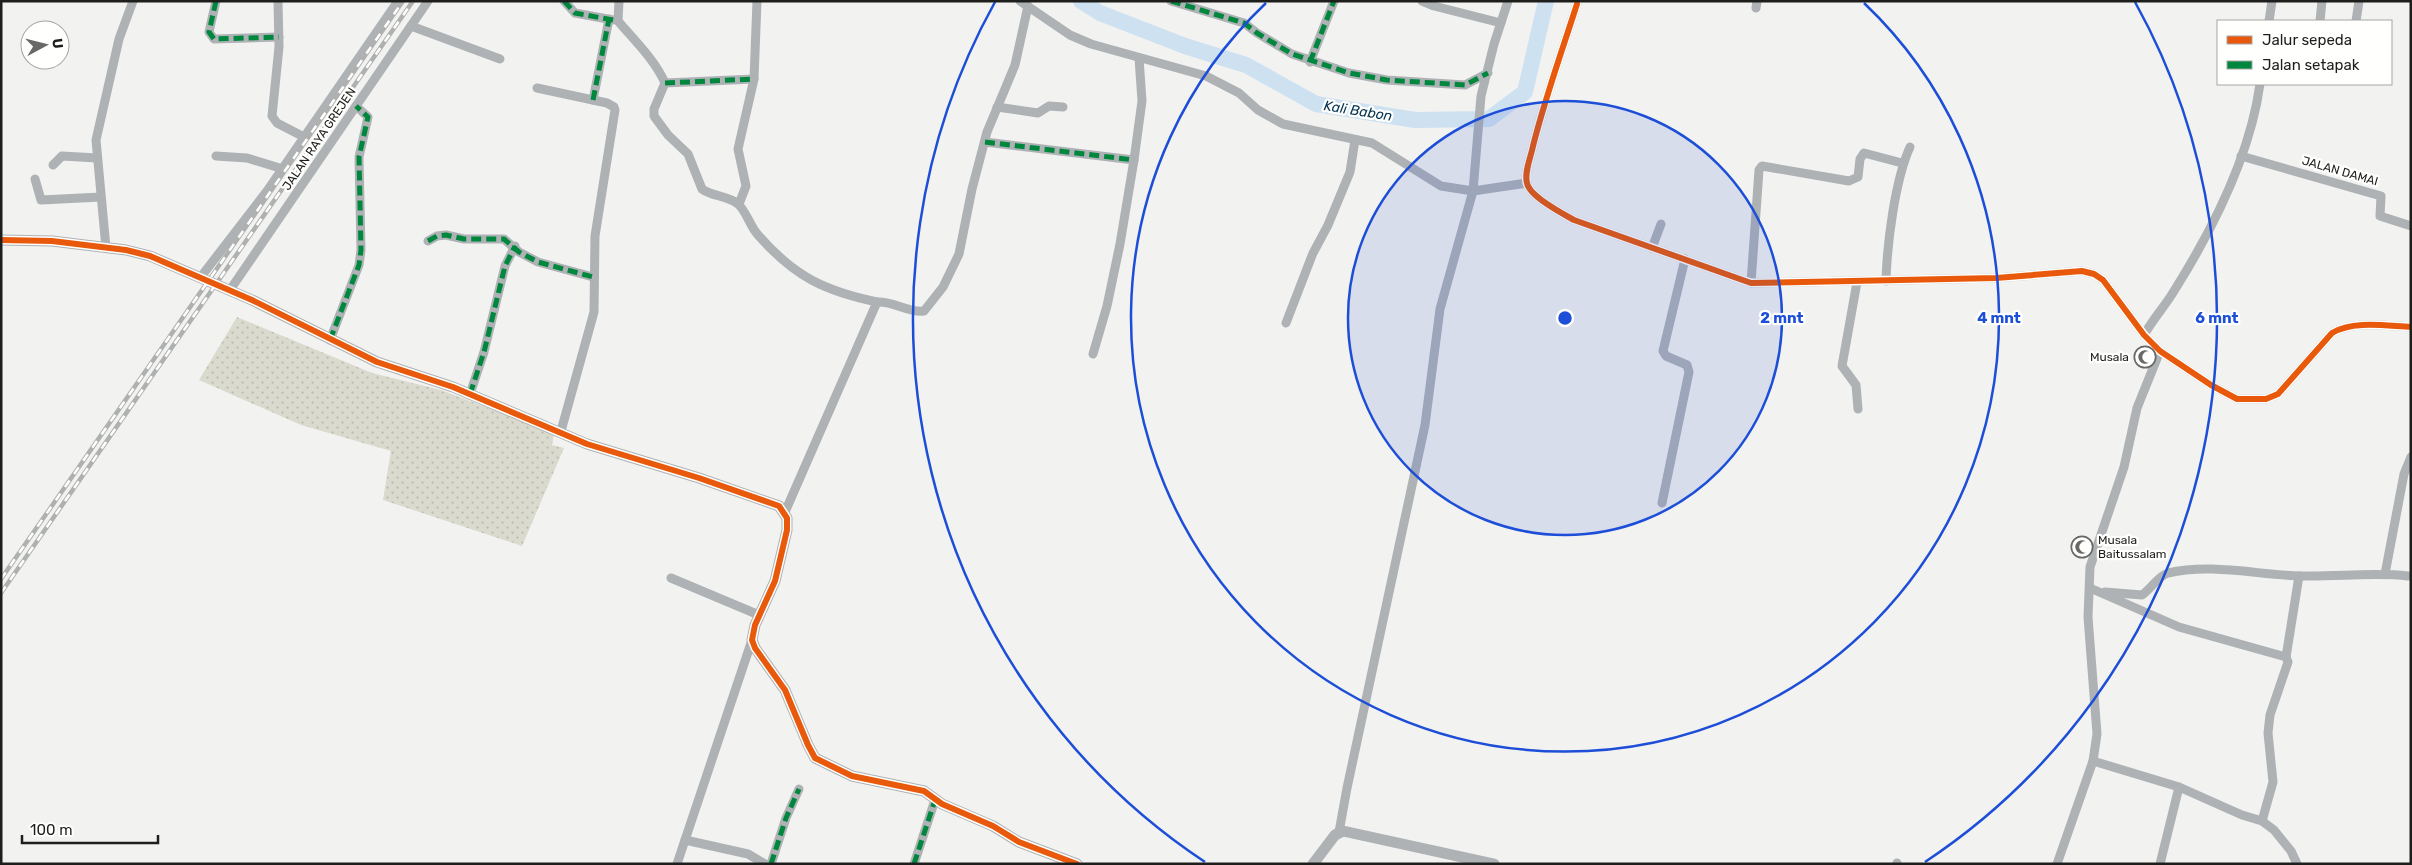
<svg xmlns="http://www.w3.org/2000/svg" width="2412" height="865" font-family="Rubik,sans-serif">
	<defs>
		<pattern id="grass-dots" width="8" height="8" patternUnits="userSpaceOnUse" patternTransform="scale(1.25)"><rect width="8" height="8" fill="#dadbce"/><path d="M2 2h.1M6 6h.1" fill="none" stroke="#bbbcb0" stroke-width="1.8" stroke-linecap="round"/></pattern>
	</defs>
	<rect width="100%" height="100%" fill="#f2f2f0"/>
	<path fill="url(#grass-dots)" d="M237,317L372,373L441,390L554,433L552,445L564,448L522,546L383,500L391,451L301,425L199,380Z"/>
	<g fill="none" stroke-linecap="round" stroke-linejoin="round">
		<path stroke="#cee1f1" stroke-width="16" d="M1081,1L1100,13L1185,46L1246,65L1316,104L1415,120L1489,119L1525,92L1546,1"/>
		<g stroke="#aeb2b5" stroke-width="9">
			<path d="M216,1L209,32L214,39L279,37"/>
			<path d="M278,1L279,47L272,116L277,123L304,137"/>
			<path d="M564,1L575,13L613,20"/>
			<path d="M619,1L618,21C635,41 655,60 665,83L654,109V116L668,135L688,154L702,189C713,197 727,195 738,204C747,212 750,227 759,236C795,277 825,291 877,302"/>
			<path d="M1020,1L1070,35L1091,44L1206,76L1239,93L1258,110L1283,124L1372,143L1441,186L1473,191L1440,309L1425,425L1347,788L1339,832"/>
			<path d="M1171,1L1244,23L1257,33L1292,54L1349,73L1387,80L1465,85L1488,73"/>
			<path d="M1422,1L1434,6L1501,23"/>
			<path d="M1508,1L1494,44L1481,96L1473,191L1527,183"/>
			<path d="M1577,4C1562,51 1545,98 1533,146C1531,157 1524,172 1527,183C1529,196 1563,214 1574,220L1751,283L1996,278L2082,271L2094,274L2103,280L2144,335L2160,351L2211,385L2237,399H2266L2278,394L2332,333C2353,320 2387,326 2411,327"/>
			<path d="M1756,8L1757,1"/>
			<path d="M2269,21L2272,1"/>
			<path d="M2320,21L2322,1"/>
			<path d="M2356,21L2359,1"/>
			<path d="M411,26L500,59"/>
			<path d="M1310,62L1334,1"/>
			<path d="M665,83L754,79"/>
			<path d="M537,88L607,103L614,107L615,110L595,236L594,312L561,431"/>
			<path d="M593,100L609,19"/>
			<path d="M997,107L1038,113L1049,106L1063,107"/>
			<path d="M985,142L1134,160"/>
			<path d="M216,156L247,158L283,169"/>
			<path d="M2241,156L2381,196L2380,216L2411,226"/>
			<path d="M53,165L62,156L97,158"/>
			<path d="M35,179L41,200L101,197"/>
			<path d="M739,204L746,186L738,149L754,79L757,1"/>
			<path d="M428,241L437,236L446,235L464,239H504L519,252L538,262L593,277"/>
			<path d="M106,248L96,140L119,39L133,1"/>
			<path d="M1652,248L1661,224"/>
			<path d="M200,278L267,191L398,1"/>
			<path d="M1886,281C1887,244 1895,180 1910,147"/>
			<path d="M1857,282L1842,366L1856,385L1858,409"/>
			<path d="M1751,283L1759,170L1762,166L1849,181L1858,177L1860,159L1864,153L1902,163"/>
			<path d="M230,290L428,1"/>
			<path d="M1286,323L1313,253L1328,225L1350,172L1355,140"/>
			<path d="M2144,335C2153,319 2165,306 2174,291C2213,229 2250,156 2260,84"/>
			<path d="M330,340L359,265L361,250L359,157L368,117L356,106"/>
			<path d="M1093,354L1107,306L1120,244L1134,160L1142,101L1139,58"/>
			<path d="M470,394L484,352L505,266L515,246"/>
			<path d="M1662,503L1689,372L1687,365L1666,356L1663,351L1685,259"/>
			<path d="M785,512L877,302C894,301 908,313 924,311L943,287L959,254L972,189L987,132L1015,65L1028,6"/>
			<path d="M2385,574L2404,474L2411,457"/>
			<path d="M671,578L759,615"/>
			<path d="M2090,588L2179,627L2286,657L2288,662L2270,715L2268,733L2273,782L2262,821"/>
			<path d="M2105,592L2142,595C2151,589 2158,576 2168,573C2211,563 2258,575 2301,576C2337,577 2372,572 2408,576"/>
			<path d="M2286,657L2299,576"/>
			<path d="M2093,761L2179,787L2242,815L2262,821L2274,830L2291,851L2297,864"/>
			<path d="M685,840L748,854L765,864"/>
			<path d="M677,864L752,640"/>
			<path d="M771,864L786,818L799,789"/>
			<path d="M914,864L935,800"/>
			<path d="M1897,864V863"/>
			<path d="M2057,864L2093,761L2097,734L2088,617L2090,567L2124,467L2137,408L2160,351"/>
			<path d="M2160,864L2179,787"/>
		</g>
		<g stroke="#aeb2b5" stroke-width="11">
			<path d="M1,240L52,241L126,250L150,256L252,300L377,362L453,387L587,444L699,478L779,506L787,518V530L775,581L755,625L752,640L755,648L785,690L808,745L815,758L852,776L924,791L942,804L993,826L1019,842L1077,864"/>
			<path d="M1313,864L1335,835L1343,831L1494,864"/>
		</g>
		<g stroke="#afb1b1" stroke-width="4.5">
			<g id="rail">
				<path d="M1,579L403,1"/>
				<path d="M1,593L413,1"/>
			</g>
		</g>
		<use href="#rail" stroke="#fffffe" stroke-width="2.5" stroke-dasharray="8" stroke-linecap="butt"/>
		<g stroke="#00873e" stroke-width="5" stroke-dasharray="10 5" stroke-linecap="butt">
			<path d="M216,1L209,32L214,39L279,37"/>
			<path d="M564,1L575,13L618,21"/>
			<path d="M1171,1L1244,23L1257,33L1292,54L1349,73L1387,80L1465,85L1488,73"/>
			<path d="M1310,62L1334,1"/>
			<path d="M665,83L754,79"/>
			<path d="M593,100L609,19"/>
			<path d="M985,142L1134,160"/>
			<path d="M428,241L437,236L446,235L464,239H504L519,252L538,262L593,277"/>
			<path d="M330,340L359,265L361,250L359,157L368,117L356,106"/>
			<path d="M470,394L484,352L505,266L515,246"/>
			<path d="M771,864L786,818L799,789"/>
			<path d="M914,864L935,800"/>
		</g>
		<g stroke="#fffffe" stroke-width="9">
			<g id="cycleway">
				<path d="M1577,4C1562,51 1545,98 1533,146C1531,157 1524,172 1527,183C1529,196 1563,214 1574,220L1751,283L1996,278L2082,271L2094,274L2103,280L2144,335L2160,351L2211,385L2237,399H2266L2278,394L2332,333C2353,320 2387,326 2411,327"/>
				<path d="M1,240L52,241L126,250L150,256L252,300L377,362L453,387L587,444L699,478L779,506L787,518V530L775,581L755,625L752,640L755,648L785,690L808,745L815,758L852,776L924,791L942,804L993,826L1019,842L1077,864"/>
			</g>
		</g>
		<use href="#cycleway" stroke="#e8590c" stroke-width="6"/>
	</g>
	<circle cx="1565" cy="318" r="217" fill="#1d4ed8" fill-opacity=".12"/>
	<g fill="none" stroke="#1d4ed8" stroke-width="2.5">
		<circle cx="1565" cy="318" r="217"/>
		<path d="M1864 3A434 434 0 1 1 1266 3"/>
		<path d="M1205 862A652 652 0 0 1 995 2M2135 2A652 652 0 0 1 1925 862"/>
	</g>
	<defs>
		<g id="mosque-ring" transform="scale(1.125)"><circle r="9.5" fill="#fffffe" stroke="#686866" stroke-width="1.5"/><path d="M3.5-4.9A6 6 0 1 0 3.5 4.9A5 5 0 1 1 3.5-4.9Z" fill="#686866"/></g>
	</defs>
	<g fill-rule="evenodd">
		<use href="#mosque-ring" x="2145" y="357"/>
		<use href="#mosque-ring" x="2082" y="547"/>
	</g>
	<g text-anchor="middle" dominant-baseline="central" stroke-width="4.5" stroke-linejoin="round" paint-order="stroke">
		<g font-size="12" fill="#1e1e1c" stroke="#fffffe">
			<text transform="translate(319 139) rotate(-56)">JALAN RAYA GREJEN</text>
			<text transform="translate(2340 171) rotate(16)">JALAN DAMAI</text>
		</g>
		<g font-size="12" fill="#1e1e1c" stroke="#fffffe" text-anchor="end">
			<text x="2129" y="357">Musala</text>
			<text x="2098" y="540" text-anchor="start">Musala<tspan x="2098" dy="14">Baitussalam</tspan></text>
		</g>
		<g font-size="14" font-style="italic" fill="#003252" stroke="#fffffe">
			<text transform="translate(1358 111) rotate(9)">Kali Babon</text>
		</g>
	</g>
	<circle cx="1565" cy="318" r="8" fill="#1d4ed8" stroke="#fffffe" stroke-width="2.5"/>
	<g font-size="15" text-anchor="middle" font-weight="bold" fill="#1d4ed8" stroke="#fffffe" stroke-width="4.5" stroke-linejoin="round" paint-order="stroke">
		<text x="1782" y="323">2 mnt</text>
		<text x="1999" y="323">4 mnt</text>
		<text x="2217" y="323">6 mnt</text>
	</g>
	<rect width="2412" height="865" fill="none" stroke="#1e1e1c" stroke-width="5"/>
	<rect x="2217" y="20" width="175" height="65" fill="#fffffe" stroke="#a5a5a4"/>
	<rect x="2227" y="36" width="25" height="8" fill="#e8590c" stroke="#a5a5a4"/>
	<text x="2262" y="45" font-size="15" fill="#1e1e1c">Jalur sepeda</text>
	<rect x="2227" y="61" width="25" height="8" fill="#00873e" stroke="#a5a5a4"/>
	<text x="2262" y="70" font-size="15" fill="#1e1e1c">Jalan setapak</text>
	<g transform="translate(45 45) rotate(83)"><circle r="24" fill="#fffffe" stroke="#a5a5a4"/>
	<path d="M0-4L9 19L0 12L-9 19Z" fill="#686866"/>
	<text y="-8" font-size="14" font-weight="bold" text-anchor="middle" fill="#1e1e1c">U</text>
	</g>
	<path d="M22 835v8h136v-8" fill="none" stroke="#1e1e1c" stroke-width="2.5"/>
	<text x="30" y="835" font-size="15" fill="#1e1e1c" stroke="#fffffe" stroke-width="4" paint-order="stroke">100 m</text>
</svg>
